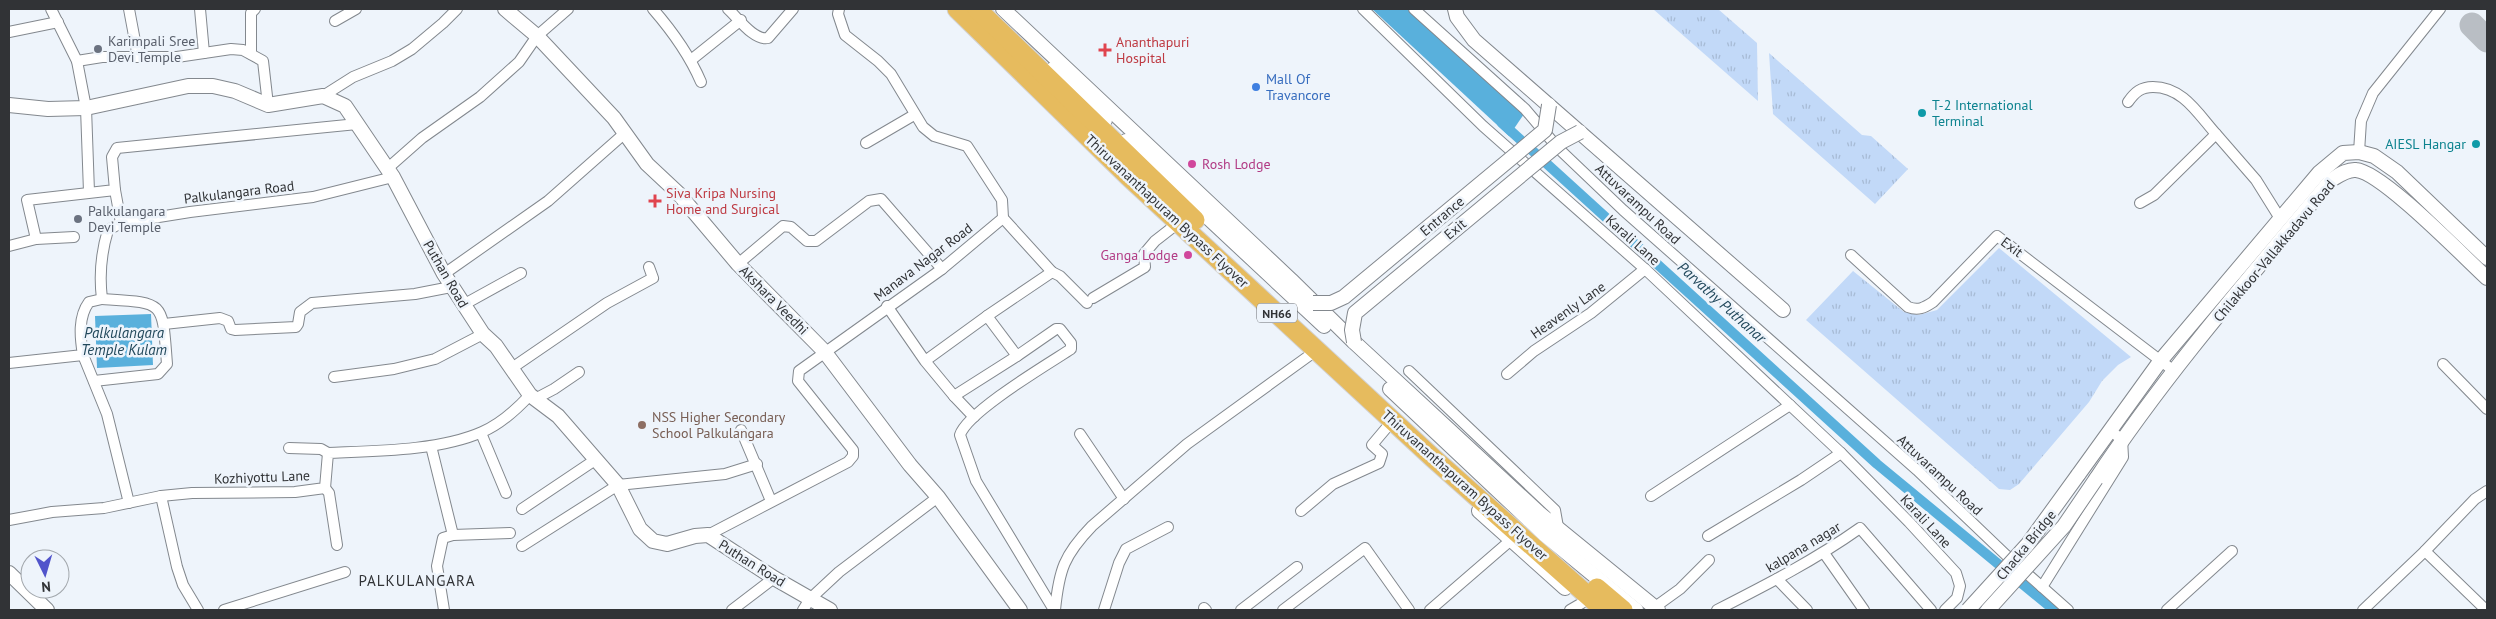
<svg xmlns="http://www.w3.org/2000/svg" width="2496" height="619" font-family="'PT Sans',sans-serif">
	<defs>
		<pattern id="grass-tufts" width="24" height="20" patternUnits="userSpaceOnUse" patternTransform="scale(1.25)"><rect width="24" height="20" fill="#c2d9f8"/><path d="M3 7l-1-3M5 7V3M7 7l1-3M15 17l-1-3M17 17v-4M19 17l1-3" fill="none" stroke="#a7bbd5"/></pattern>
	</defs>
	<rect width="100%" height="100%" fill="#eef4fb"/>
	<g fill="url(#grass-tufts)">
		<path d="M1653,9H1718L1757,43L1758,101Z"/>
		<path d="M1769,53L1862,135L1871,136L1908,169L1875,204L1773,114Z"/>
		<path d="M1999,248L2131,357L2118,365L2102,381L2089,402L2019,484L2010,490L1999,489L1806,320L1853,271L1904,312L1919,315L1937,310Z"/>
	</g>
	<g fill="#59b0dc">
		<path d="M1372,9H1409L1526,111L1509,136Z"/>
		<path d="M151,314L153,365L97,368L95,316Z"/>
	</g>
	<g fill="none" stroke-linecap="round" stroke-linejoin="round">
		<path stroke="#59b0dc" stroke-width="10" d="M1502,123L1877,464L2054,610"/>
		<path stroke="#b9bec4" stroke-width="25" d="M2472,25L2487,40"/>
		<g stroke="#83888e" stroke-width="12">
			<g id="street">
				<path d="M51,9L77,61L86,108L89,192"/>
				<path d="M129,9L138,57"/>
				<path d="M200,9L204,53"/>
				<path d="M653,9C673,32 689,54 701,82"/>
				<path d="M728,9C738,18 754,41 768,38L793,9"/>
				<path d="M1363,9L1483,126L1645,269L1841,453L1909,522L1956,573L1960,586L1957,598L1945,610"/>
				<path d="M1414,9L1525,109L1558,148L1623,210L1917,470L2006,555L2068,610"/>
				<path d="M335,21L356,9"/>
				<path d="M9,32L58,22"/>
				<path d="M251,54V13L255,9"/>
				<path d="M691,60L741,20"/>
				<path d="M77,61L102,57H177L231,49L243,50L263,61L268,105"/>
				<path d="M323,96L353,77L392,61L412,49L443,23L457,9"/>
				<path d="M2128,102C2135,92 2141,87 2153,87C2183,87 2198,114 2216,134"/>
				<path d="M866,143L914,115"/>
				<path d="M2359,152L2361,121L2373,93L2440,9"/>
				<path d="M388,168L422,138L480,97L519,62L537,36L568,9"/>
				<path d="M115,190L121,223L190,212L313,197L393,177"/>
				<path d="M2140,203L2154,195L2216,134L2256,180L2281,220"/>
				<path d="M1003,218L1052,272L1060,276L1087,303"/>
				<path d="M36,239L74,237"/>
				<path d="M9,246L36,239L27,200L115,190L112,157L117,148L357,124"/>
				<path d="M1851,255L1908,307C1918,311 1924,308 1933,302L1997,236L2174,371"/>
				<path d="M738,264L783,226L791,227L807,241H816L869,201L881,199L942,269"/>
				<path d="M444,274L548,201L625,133"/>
				<path d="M1093,298L1145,267L1144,254L1155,241L1173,227"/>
				<path d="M463,305L521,273"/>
				<path d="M887,306L925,361L987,316L1017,356L954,396L925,361"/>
				<path d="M987,316L1052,272"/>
				<path d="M164,324L220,318L228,321L231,329L235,330L296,327L298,324L300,312L312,303L415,294L451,287"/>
				<path d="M83,355L107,414L129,503"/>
				<path d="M1017,356L1056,329H1060L1071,343V349C1048,364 967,412 960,435L976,481L1054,610"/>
				<path d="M9,363L83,355C80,337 78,317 89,302L102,299C99,275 101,253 108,230L121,223"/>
				<path d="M2443,364L2487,409"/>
				<path d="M512,368L607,303L653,278L649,267"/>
				<path d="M1409,371L1555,510L1558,527"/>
				<path d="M1507,374L1534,351L1591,313L1645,269"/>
				<path d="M334,377L394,369L435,359L483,334"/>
				<path d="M94,381L158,374L167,364C162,300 166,303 102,299"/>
				<path d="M954,396L974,417"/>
				<path d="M535,399L554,389L579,372"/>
				<path d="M741,430L771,501"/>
				<path d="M481,433L506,493"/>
				<path d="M1080,434L1124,499"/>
				<path d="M431,446L453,535"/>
				<path d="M289,448L321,449L328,453"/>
				<path d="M325,488L329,493L337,545"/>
				<path d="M161,496L177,567L183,585L198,610"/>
				<path d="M1651,496L1790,405"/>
				<path d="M522,509L595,460"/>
				<path d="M1301,511L1333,484L1379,463L1382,454L1372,445L1388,426"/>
				<path d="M9,520L52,512L104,508L161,496L192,493L295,492L325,488L328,453C374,451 439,451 482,432C501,424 516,410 530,395"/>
				<path d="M708,535L848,462L853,456V450L798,381L799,371L942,269L1003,218L1002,200L967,146L934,136L923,127L891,74L878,61L845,35L838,14L839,9"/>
				<path d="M1708,536L1801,480L1841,453"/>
				<path d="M522,546L618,485L725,474L757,464"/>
				<path d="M2425,551L2486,610"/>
				<path d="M1824,553L1864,610"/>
				<path d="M1777,579L1807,610"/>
				<path d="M2042,587L2123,457L2122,439L2110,431"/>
				<path d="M1655,607L1680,589L1709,560"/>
				<path d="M1204,608L1206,610"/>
				<path d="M224,610L345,572"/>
				<path d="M444,610L437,566L443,538L453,535L510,533"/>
				<path d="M732,610L774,578"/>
				<path d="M803,610L810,599L839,572L938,497"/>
				<path d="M1055,610C1059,570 1064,555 1092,526L1187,444L1310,355"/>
				<path d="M1104,610L1119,563L1126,549L1168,527"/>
				<path d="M1241,610L1297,567"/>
				<path d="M1283,610L1365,548L1409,610"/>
				<path d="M1430,610L1511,540"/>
				<path d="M1570,610L1582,603"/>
				<path d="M1717,610C1766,585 1815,560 1860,528L1931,610"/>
				<path d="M2167,610L2232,551"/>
				<path d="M2363,610L2425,551L2475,499L2487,491"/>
			</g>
		</g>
		<g stroke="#83888e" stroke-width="16">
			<g id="secondary">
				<path d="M505,9L537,36L614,118L647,164L678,193L738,264L824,351L910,465L938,497L1020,610"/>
				<path d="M1003,9L1291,280L1354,342L1539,513L1658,610"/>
				<path d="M1455,9L1457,17L1474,40L1783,310"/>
				<path d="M1053,69L1105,120"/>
				<path d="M9,105L48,109L86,108L188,86H213L235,91L268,105L323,96L345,106L393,177L444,274L483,334L496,346L530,395L558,416L618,485L640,529L653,541L667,544L695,536L708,535L774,578L830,610"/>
				<path d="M1126,141L1324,326"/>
				<path d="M1390,389L1544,534L1636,610"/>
				<path d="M2078,475L2161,360L2319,173L2343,153L2359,152L2374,156L2397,172L2487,258"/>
				<path d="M2096,479C2166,373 2250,277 2331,180C2338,176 2347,169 2356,170C2382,172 2464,257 2487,278"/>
				<path d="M1479,511L1565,588"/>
				<path d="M9,573L47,610"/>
			</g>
		</g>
		<g stroke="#d2d2d3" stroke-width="21">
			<g id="highway">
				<path d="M957,9L1128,176L1433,458L1604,610"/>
				<path d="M977,9L1195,220"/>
				<path d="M1597,588L1623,610"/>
			</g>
		</g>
		<use href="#street" stroke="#fff" stroke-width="10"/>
		<use href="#secondary" stroke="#fff" stroke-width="14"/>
		<use href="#highway" stroke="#e6bb5e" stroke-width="19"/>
		<g stroke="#83888e" stroke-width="16" stroke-linecap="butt">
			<g id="secondary-bridge">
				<path d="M1313,303H1331L1344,297L1545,130L1549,105"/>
				<path d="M1354,342L1352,330L1355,313L1561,142L1580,132"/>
				<path d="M1968,610L2028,544L2078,475"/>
				<path d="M1988,610L2064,526L2096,479"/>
			</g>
		</g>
		<use href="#secondary-bridge" stroke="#fff" stroke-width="14"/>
	</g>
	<g fill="#6b7280" stroke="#eef4fb" stroke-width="2">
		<circle cx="98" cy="49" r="5"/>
		<circle cx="78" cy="219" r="5"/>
	</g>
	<g fill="#e0444e" stroke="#eef4fb" stroke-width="2">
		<path d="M1102.5 42.5h5v5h5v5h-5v5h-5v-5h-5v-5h5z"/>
		<path d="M652.5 193.5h5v5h5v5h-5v5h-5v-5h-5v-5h5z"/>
	</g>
	<circle fill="#3f7fe0" stroke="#eef4fb" stroke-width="2" cx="1256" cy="87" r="5"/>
	<g fill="#0f9aa8" stroke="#eef4fb" stroke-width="2">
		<circle cx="1922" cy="113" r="5"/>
		<circle cx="2476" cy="144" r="5"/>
	</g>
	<g fill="#d1479c" stroke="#eef4fb" stroke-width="2">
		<circle cx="1192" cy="164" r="5"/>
		<circle cx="1188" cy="255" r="5"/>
	</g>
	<circle fill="#8d6e63" stroke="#eef4fb" stroke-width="2" cx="642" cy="425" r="5"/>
	<g text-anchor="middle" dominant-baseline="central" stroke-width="5" stroke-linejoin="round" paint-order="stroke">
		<rect fill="#eef4fb" stroke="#6a6d71" stroke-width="1" x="1257" y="303.5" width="40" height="19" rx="4"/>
		<g font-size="12" font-weight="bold" fill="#313336">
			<text x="1277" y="313">NH66</text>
		</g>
		<g font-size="14" fill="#5b616d" stroke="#eef4fb" text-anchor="start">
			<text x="108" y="41">Karimpali Sree<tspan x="108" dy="16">Devi Temple</tspan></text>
			<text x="88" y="211">Palkulangara<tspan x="88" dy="16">Devi Temple</tspan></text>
		</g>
		<g font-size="14" fill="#be3a42" stroke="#eef4fb" text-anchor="start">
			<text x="1116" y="42">Ananthapuri<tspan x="1116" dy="16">Hospital</tspan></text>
			<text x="666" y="193">Siva Kripa Nursing<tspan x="666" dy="16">Home and Surgical</tspan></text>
		</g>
		<g font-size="14" fill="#366cbe" stroke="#eef4fb" text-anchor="start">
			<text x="1266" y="79">Mall Of<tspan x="1266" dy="16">Travancore</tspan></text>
		</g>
		<g font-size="14" fill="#0d838f" stroke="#eef4fb" text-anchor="start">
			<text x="1932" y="105">T-2 International<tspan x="1932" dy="16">Terminal</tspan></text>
			<text x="2466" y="144" text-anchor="end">AIESL Hangar</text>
		</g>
		<g font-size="14" fill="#b23c85" stroke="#eef4fb" text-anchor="start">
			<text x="1202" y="164">Rosh Lodge</text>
			<text x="1178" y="255" text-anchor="end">Ganga Lodge</text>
		</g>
		<g font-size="14" fill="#313336" stroke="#eef4fb">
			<text transform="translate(239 192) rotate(-7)">Palkulangara Road</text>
			<text transform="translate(1638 204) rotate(43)">Attuvarampu Road</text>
			<text transform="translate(1167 211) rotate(43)">Thiruvananthapuram Bypass Flyover</text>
			<text transform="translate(1442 216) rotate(-40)">Entrance</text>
			<text transform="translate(1455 229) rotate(-40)">Exit</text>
			<text transform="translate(1633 240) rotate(42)">Karali Lane</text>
			<text transform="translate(2012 247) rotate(37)">Exit</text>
			<text transform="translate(2274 251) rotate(-50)">Chilakkoor-Vallakkadavu Road</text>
			<text transform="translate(923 262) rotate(-37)">Manava Nagar Road</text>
			<text transform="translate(446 274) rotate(60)">Puthan Road</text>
			<text transform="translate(774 300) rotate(45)">Akshara Veedhi</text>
			<text transform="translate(1568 310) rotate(-35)">Heavenly Lane</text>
			<text transform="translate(1940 475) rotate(43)">Attuvarampu Road</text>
			<text transform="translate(262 477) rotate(-2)">Kozhiyottu Lane</text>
			<text transform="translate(1465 485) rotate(42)">Thiruvananthapuram Bypass Flyover</text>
			<text transform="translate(1926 521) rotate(47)">Karali Lane</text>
			<text transform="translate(2026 545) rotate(-51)">Chacka Bridge</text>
			<text transform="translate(1803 547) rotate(-31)">kalpana nagar</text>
			<text transform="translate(752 563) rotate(32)">Puthan Road</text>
		</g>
		<g font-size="14" fill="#785e54" stroke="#eef4fb" text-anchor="start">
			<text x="652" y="417">NSS Higher Secondary<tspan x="652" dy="16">School Palkulangara</tspan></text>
		</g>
		<g font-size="15" font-style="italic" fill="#23495c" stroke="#eef4fb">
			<text transform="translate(1722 302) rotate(42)">Parvathy Puthanar</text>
			<text x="124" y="332">Palkulangara<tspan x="124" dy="17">Temple Kulam</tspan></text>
		</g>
		<g font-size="15" letter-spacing="1" fill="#313336" stroke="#eef4fb">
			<text x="417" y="580">PALKULANGARA</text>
		</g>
	</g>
	<rect width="2496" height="619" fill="none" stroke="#313336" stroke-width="20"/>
	<g transform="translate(45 574) rotate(175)"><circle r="24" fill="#eef4fb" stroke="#a2a7ac"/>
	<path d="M0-4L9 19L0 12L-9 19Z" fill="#5154cb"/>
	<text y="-8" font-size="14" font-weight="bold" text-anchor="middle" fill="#313336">N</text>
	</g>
</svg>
